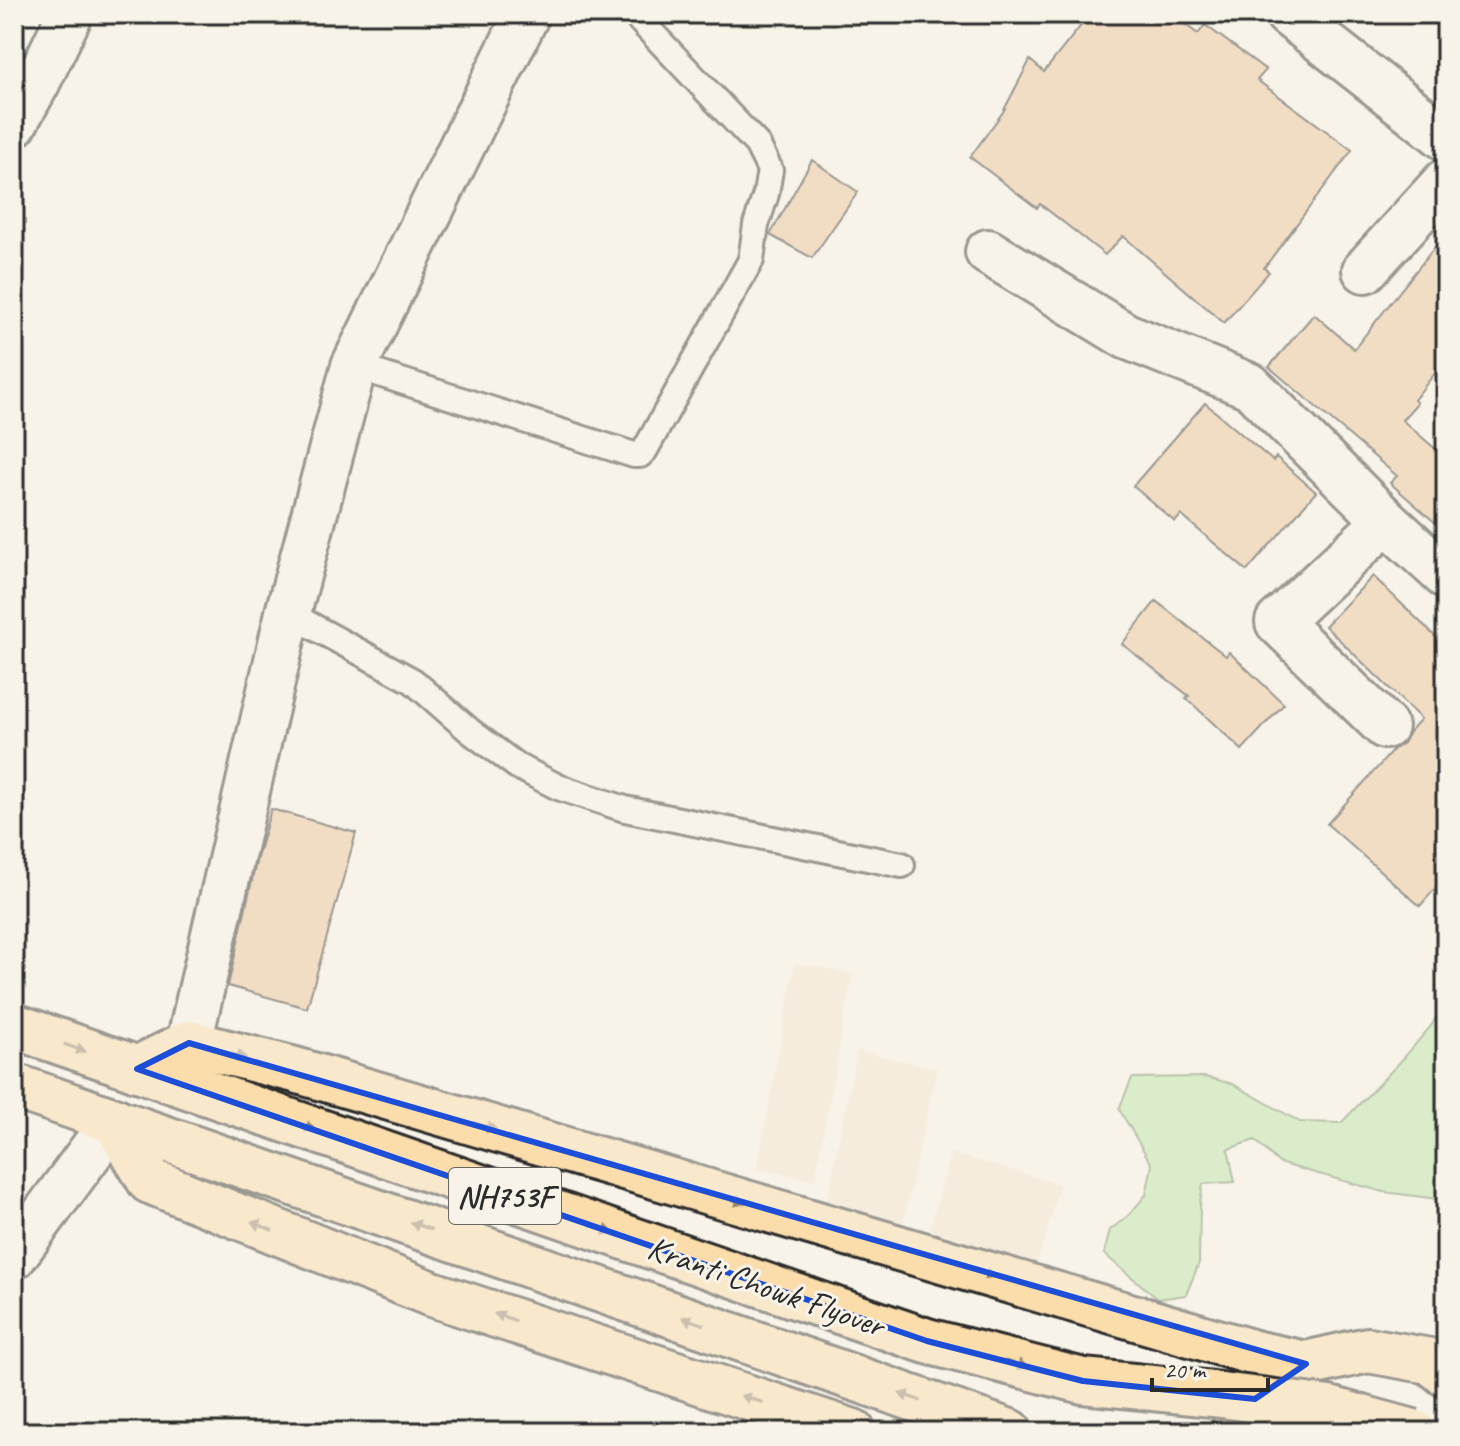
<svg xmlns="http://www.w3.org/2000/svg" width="1460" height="1446" font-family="Caveat,sans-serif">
	<rect width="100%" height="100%" fill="#f7f3e8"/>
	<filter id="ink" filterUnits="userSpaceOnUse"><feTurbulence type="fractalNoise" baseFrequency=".0125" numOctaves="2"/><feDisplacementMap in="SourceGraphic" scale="16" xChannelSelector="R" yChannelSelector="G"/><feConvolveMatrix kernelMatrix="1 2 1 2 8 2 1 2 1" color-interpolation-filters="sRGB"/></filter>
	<g filter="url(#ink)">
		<g fill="#f3e5d1">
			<path d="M795,963L853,974L815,1180L757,1169Z"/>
			<path d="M857,1051L937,1068L903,1226L825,1209Z"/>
			<path d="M951,1153L1060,1184L1037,1266L928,1235Z"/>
		</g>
		<path fill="#b5e5a5" stroke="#708868" stroke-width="2" d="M1446,1000V1200L1384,1192L1279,1163L1255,1140L1228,1149L1235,1182L1203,1184L1200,1203L1199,1263L1186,1295L1158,1299L1104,1254L1110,1230L1129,1215L1146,1195L1152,1165L1119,1109L1132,1078L1205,1077L1233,1084L1300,1122L1341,1123L1402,1060L1431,1026Z"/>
		<g fill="#e9c49a" stroke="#2b2b2b" stroke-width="2">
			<path d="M1090,14H1171L1198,34L1205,25L1266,70L1257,80L1352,150L1264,268L1269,272L1224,323L1123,236L1105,255L1040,204L1037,208L970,157L1003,112L1030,60L1044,72Z"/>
			<path d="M812,160L858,192L812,258L770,235Z"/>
			<path d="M1446,233V359L1414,400L1417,403L1402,420L1446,458V532L1390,483L1397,476L1269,367L1314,314L1354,349Z"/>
			<path d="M1205,403L1273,461L1276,457L1316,492L1247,571L1181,515L1175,522L1133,486Z"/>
			<path d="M1373,576L1446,647V876L1420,906L1327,824L1394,749L1403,743L1409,732L1421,719L1325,626Z"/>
			<path d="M1156,601L1226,656L1229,652L1284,704L1242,750L1186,698L1189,696L1122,644Z"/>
			<path d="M271,809L356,833L307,1008L228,986L257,858Z"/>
		</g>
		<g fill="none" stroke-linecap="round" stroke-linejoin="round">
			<g stroke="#2b2b2b" stroke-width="30">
				<g id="lane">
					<path d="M354,366L634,455H640L645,450L751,260L756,225L766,194L770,170L757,144L634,14"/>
					<path d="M288,613L413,681L470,731L517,766L558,787L625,809L902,865"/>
				</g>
			</g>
			<g stroke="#2b2b2b" stroke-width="50">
				<g id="street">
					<path d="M1288,14L1446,138"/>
					<path d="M988,252L1126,336L1250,386L1386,521L1446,576"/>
					<path d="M1365,270L1446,181"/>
					<path d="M1385,726L1278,622L1386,521"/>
					<path d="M189,1043L288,613L354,366L527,14"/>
					<path d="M14,1256L114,1120"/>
				</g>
			</g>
			<g stroke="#2b2b2b" stroke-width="50">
				<path id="secondary" d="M14,124L37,83L70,14"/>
			</g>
			<g stroke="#2b2b2b" stroke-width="50">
				<g id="primary">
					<path d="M137,1069L189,1043L295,1070L1258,1354L1306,1364"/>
					<path d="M114,1120L150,1181L432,1294L853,1432"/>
					<path d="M1233,1432L1257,1397L1306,1364L1368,1350L1430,1361L1446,1374"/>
				</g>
			</g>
			<g stroke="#2b2b2b" stroke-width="50">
				<g id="highway">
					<path d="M14,1026L807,1300"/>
					<path d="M14,1086L1010,1432"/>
				</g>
			</g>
			<use href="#lane" stroke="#f7f3e8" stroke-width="24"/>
			<use href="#street" stroke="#f7f3e8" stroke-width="44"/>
			<use href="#secondary" stroke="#f7f3e8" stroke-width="44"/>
			<use href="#primary" stroke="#faddab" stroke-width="44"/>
			<use href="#highway" stroke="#faddab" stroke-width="44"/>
			<g stroke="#2b2b2b" stroke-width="50" stroke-linecap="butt">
				<path id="highway-bridge" d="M807,1300L927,1341L1083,1381L1213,1394L1329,1409L1413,1432"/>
			</g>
			<use href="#highway-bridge" stroke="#faddab" stroke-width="44"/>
		</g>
		<defs><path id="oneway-solid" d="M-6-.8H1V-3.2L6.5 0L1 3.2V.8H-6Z" transform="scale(2)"/></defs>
		<g fill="#92846b">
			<use href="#oneway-solid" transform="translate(75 1048) rotate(19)"/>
			<use href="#oneway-solid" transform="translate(235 1055) rotate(15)"/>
			<use href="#oneway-solid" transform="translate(304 1126) rotate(19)"/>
			<use href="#oneway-solid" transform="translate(485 1126) rotate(16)"/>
			<use href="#oneway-solid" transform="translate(734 1200) rotate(16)"/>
			<use href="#oneway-solid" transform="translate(262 1226) rotate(-158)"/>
			<use href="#oneway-solid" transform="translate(421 1226) rotate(-161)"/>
			<use href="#oneway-solid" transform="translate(602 1229) rotate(19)"/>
			<use href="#oneway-solid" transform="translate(984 1273) rotate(16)"/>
			<use href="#oneway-solid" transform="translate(505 1317) rotate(-162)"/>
			<use href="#oneway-solid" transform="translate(693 1321) rotate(-161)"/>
			<use href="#oneway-solid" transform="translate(1016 1364) rotate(14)"/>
			<use href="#oneway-solid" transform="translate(910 1397) rotate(-161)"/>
			<use href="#oneway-solid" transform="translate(752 1399) rotate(-162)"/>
		</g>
	</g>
	<path d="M0 0H1460V1446H0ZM189,1043L1306,1364L1255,1399L1083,1381L927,1341L137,1069Z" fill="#f7f3e8" fill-opacity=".55" fill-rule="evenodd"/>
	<path fill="none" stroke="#1d4ed8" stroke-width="6" stroke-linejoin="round" d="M189,1043L1306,1364L1255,1399L1083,1381L927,1341L137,1069Z"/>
	<g text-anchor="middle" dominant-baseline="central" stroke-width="6" stroke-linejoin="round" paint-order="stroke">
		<rect fill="#f7f3e8" stroke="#686764" stroke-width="2" x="449" y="1168" width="112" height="56" rx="6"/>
		<g font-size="32" font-weight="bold" fill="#2b2b2b">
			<text x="505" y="1196">NH753F</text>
		</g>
		<g font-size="34" fill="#2b2b2b" stroke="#f7f3e8">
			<text transform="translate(766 1286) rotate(19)">Kranti Chowk Flyover</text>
		</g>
	</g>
	<rect width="1460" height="1446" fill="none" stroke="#f7f3e8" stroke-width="48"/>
	<rect x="24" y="24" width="1412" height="1398" fill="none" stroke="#2b2b2b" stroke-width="3" filter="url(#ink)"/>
	<path d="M1152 1378v12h116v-12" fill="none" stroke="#2b2b2b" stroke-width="4"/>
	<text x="1164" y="1378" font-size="24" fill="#2b2b2b" stroke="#f7f3e8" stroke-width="6" paint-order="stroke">20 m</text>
</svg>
